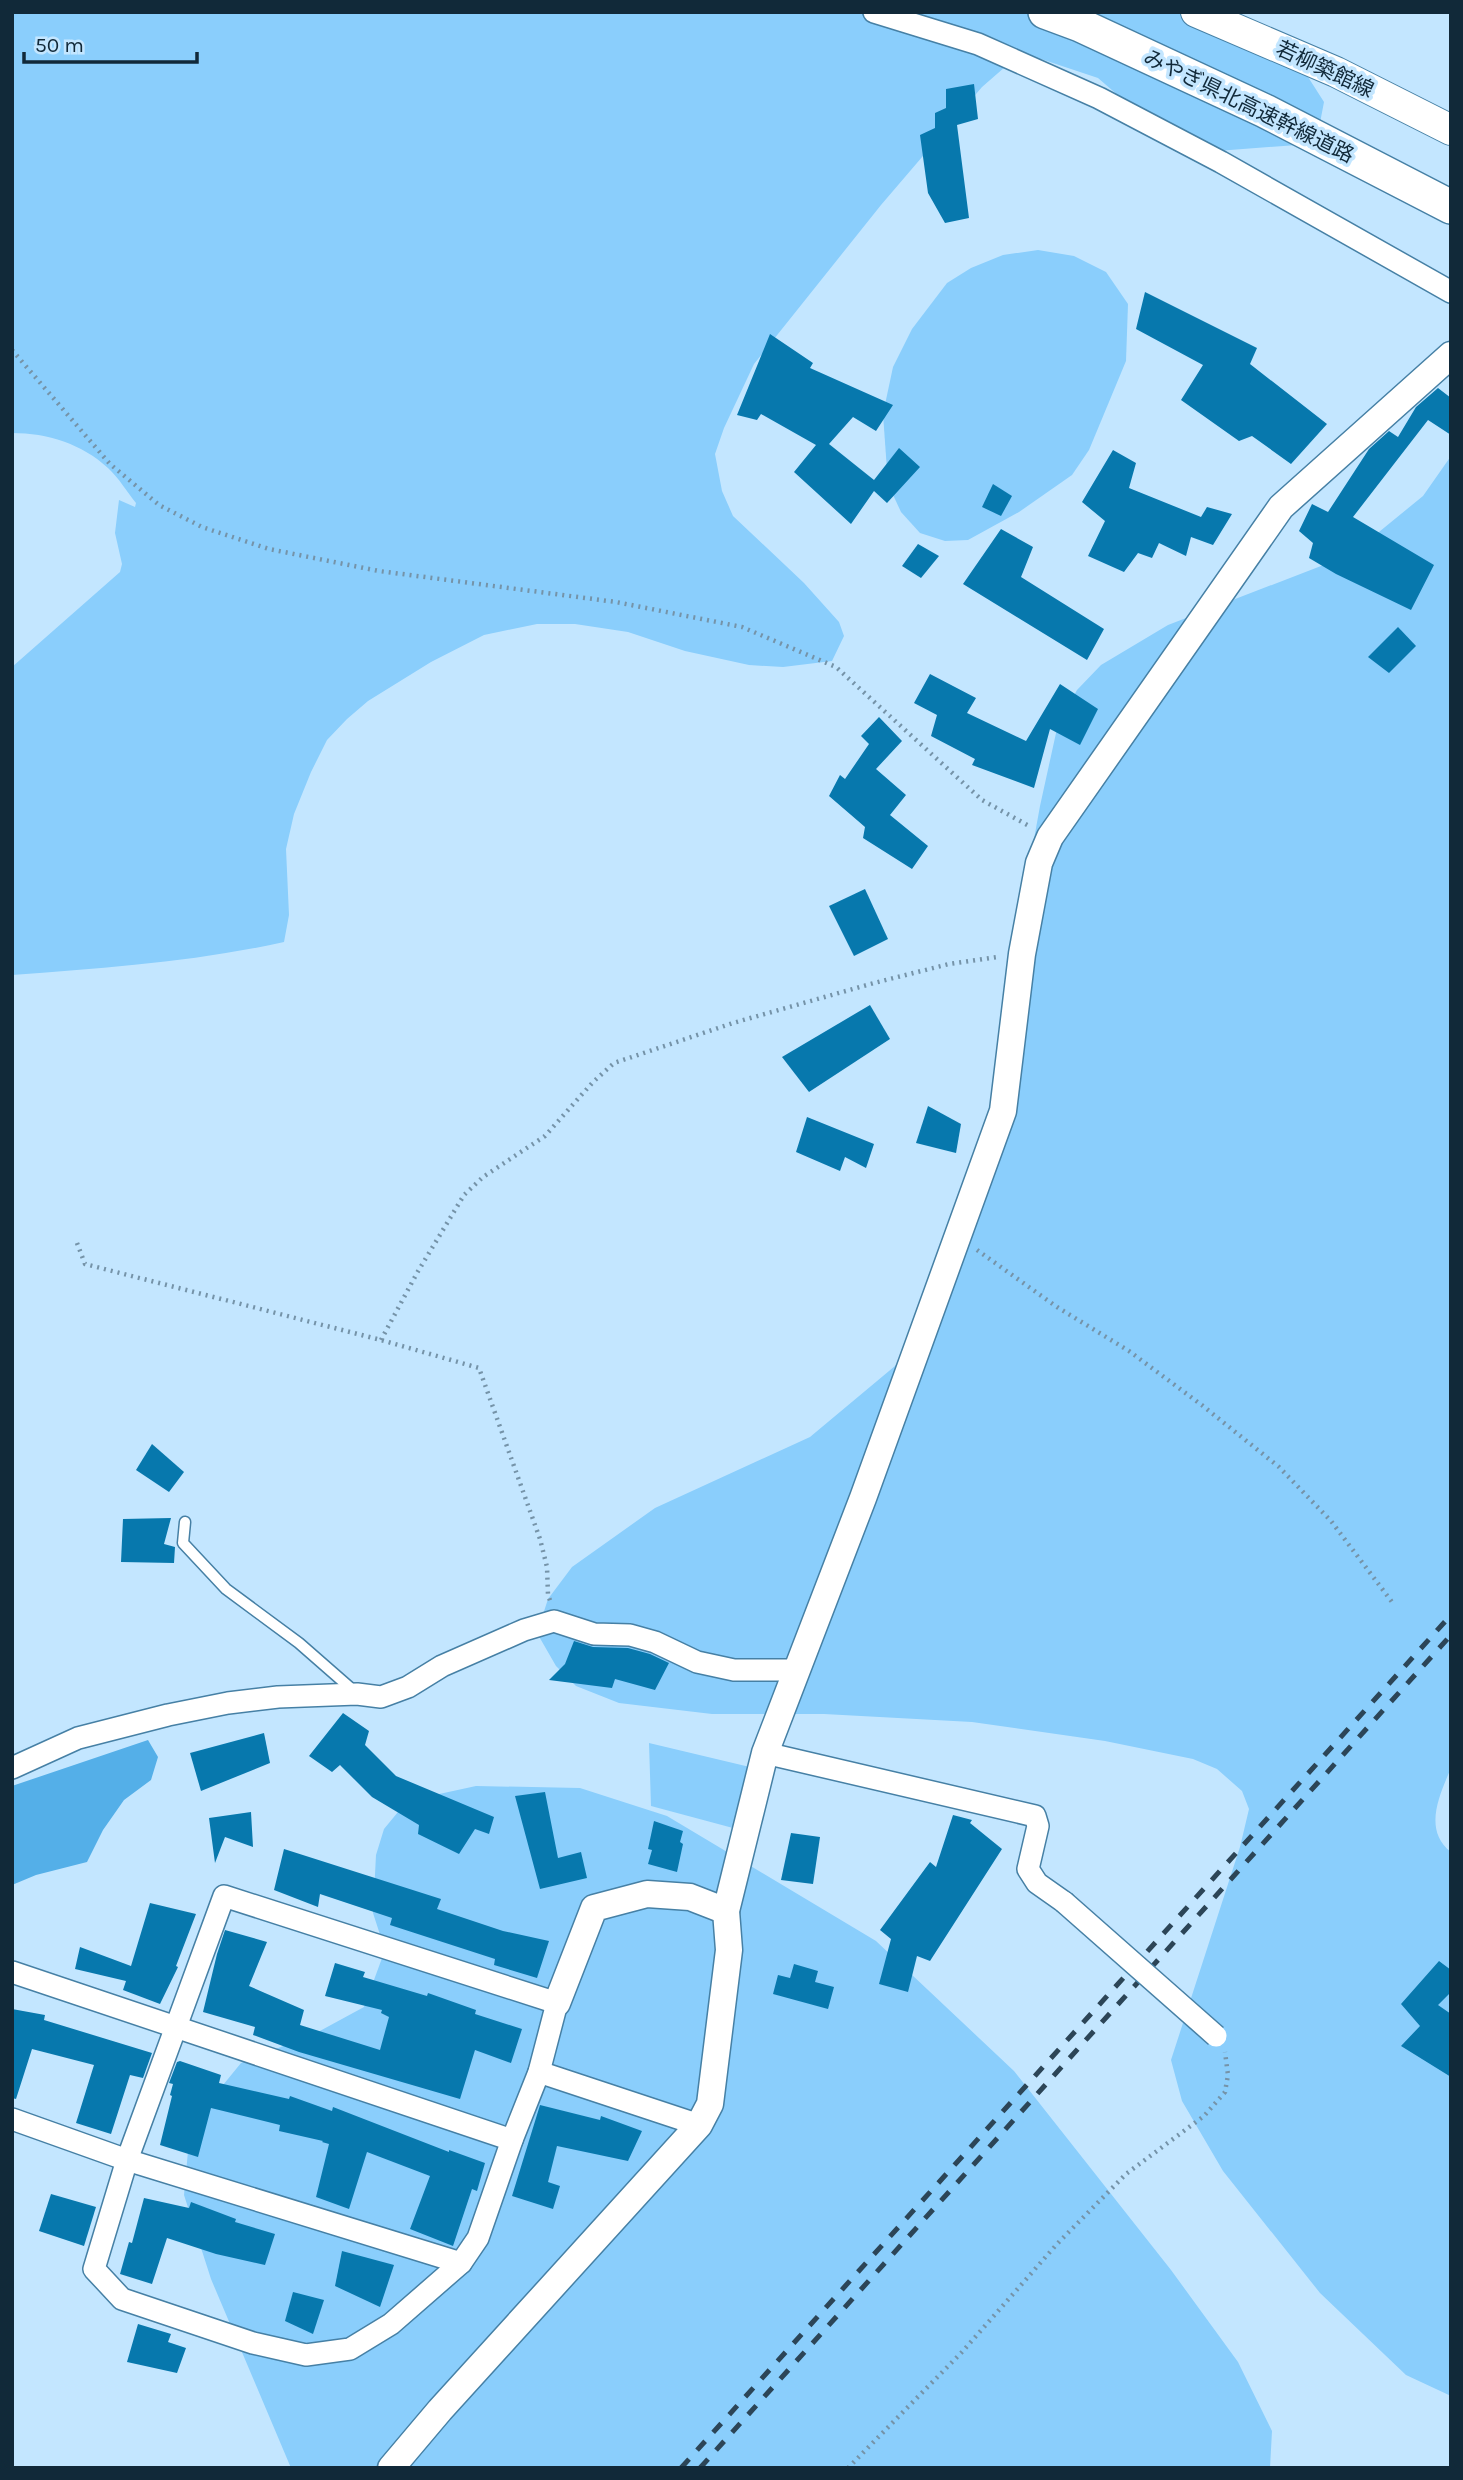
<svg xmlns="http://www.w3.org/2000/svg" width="1463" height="2480" font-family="Karla,'Noto Sans JP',sans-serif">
	<rect width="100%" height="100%" fill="#c3e6ff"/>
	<g fill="#8acefc">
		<path d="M12,12H1223L1301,66L1324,102L1319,128L1310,144L1217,151L1127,103L1098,78L1041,59L1013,60L982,87L881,205L754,364L724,428L715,454L722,491L733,516L804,583L839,622L844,636L832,661L783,667L749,665L685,651L628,632L575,624H537L484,635L431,662L368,701L347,719L327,740L311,772L294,814L286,849L289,915L284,942C194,962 104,968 12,975V667L120,572L122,564L115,533L119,500L135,507L136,503C127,492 119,478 108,468C82,444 48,433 12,433Z"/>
		<path d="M1038,250L1074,256L1106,272L1128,304L1126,361L1089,450L1072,475L1019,512L968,540L945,541L920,533L901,512L888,484L883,414L893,367L912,329L947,283L971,268L1003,255Z"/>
		<path d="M1451,456V1768C1439,1796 1423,1830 1451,1852V2396L1406,2375L1320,2293L1223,2171L1182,2101L1171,2060L1240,1847L1249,1809L1242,1791L1217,1769L1193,1759L1105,1741L972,1722L824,1714H712L619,1703L576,1686L556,1666L537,1633L548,1599L572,1567L655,1508L810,1437L895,1366L937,1310L973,1198L999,1054L1010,972L1040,806L1058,724L1077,690L1101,665L1168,625L1352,554L1423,496Z"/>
		<path d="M649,1743L754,1768L733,1828L651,1806Z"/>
		<path d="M476,1786L580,1788L667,1816L876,1941L1014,2071L1171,2270L1238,2362L1272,2431L1270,2468H291L211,2279L184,2195L188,2151L201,2112L241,2063L318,2032L364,2007L385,1950L373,1913L376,1855L384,1829L407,1801Z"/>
	</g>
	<path fill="#54afe8" d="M148,1740L158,1757L151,1780L124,1800L103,1830L87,1862L36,1875L12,1885V1786Z"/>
	<g fill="#0778ad">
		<path d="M974,84L978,119L957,125L969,218L945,223L928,193L920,135L935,128V113L946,108V89Z"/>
		<path d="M1145,292L1257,348L1250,364L1327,424L1291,464L1252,436L1239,441L1181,400L1203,365L1136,329Z"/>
		<path d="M770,334L813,363L810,368L893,405L876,431L853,417L829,444L874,480L899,448L920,467L887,503L874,491L851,524L794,472L816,445L761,414L757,420L737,415Z"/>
		<path d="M1438,388L1451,398V435L1428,420L1353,517L1434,565L1411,610L1336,574L1309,558L1313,543L1299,531L1312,504L1328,512L1369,449L1389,431L1398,437L1416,407Z"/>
		<path d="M1113,450L1136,463L1129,488L1201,517L1207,507L1232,514L1213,545L1191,537L1186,556L1159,543L1152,558L1138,553L1124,572L1088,556L1105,521L1082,502Z"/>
		<path d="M993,484L1012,496L1001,516L982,507Z"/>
		<path d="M1001,529L1033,547L1021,577L1104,629L1087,660L963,584Z"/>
		<path d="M918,544L939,556L921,578L902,566Z"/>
		<path d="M1398,627L1416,646L1389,673L1368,657Z"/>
		<path d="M930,674L976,698L967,713L1026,741L1060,684L1098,709L1080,745L1050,729L1034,788L972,765L975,759L931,736L937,715L914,703Z"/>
		<path d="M879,717L902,741L876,769L906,795L890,815L928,846L912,869L863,838L865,827L829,796L840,775L845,779L869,744L861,736Z"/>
		<path d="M865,889L888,939L854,956L829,906Z"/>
		<path d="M870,1005L890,1039L809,1092L782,1057Z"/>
		<path d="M928,1106L961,1124L956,1153L916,1143Z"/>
		<path d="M807,1117L874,1144L866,1168L845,1157L840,1171L796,1152Z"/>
		<path d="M152,1444L184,1472L169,1492L136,1470Z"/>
		<path d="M171,1518L164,1544L175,1547L174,1563L121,1562L123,1519Z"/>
		<path d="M574,1641L593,1647L628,1648L650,1654L669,1663L655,1690L615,1679L612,1688L549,1680L565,1664Z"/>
		<path d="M343,1713L369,1731L365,1745L396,1776L494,1817L489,1834L475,1829L459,1854L418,1834L419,1825L372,1797L340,1765L332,1772L309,1756Z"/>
		<path d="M264,1733L270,1763L201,1791L190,1753Z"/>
		<path d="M545,1792L558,1858L581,1852L587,1878L540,1889L515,1796Z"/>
		<path d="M251,1812L253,1847L225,1837L215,1863L209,1818Z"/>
		<path d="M953,1815L972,1820L970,1823L1002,1849L930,1961L917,1956L908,1992L879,1984L891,1939L880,1930L930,1862L936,1867Z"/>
		<path d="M654,1821L683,1831L680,1842L683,1844L677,1872L648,1864L652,1850L648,1849Z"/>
		<path d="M791,1833L820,1837L813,1884L781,1880Z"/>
		<path d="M284,1849L441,1899L437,1909L503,1931L549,1941L537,1978L494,1965L495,1959L390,1925L392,1918L320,1894L318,1907L274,1890Z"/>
		<path d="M150,1903L196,1914L176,1966L178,1967L160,2004L123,1990L126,1981L75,1969L80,1947L131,1966Z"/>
		<path d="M225,1930L267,1942L249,1986L304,2010L300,2025L380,2050L389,2017L381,2013L382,2010L325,1996L335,1963L365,1972L363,1977L427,1996L428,1993L476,2010L475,2014L522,2029L511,2063L475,2050L460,2099L299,2052L253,2035L255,2027L203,2012L217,1954Z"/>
		<path d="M1439,1961L1451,1970V1992L1438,2005L1451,2014V2077L1401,2046L1420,2026L1401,2004Z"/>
		<path d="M794,1964L818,1971L815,1982L834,1987L828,2009L773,1994L778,1975L790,1978Z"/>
		<path d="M12,2009L45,2015L44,2020L152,2053L143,2078L130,2075L111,2134L76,2123L94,2065L32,2049L16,2099L12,2098Z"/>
		<path d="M180,2061L221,2075L219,2083L289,2099L290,2096L332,2111L333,2107L449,2152V2150L485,2163L477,2191L472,2189L453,2246L410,2229L430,2176L367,2152L349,2209L316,2197L329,2144L322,2142L323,2141L279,2131L280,2125L211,2108L198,2157L160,2145L172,2096L170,2095L173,2084L169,2083L177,2062Z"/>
		<path d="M540,2105L600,2120L601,2116L642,2131L628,2161L557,2146L548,2182L560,2186L553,2209L512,2196Z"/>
		<path d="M51,2194L96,2207L84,2246L39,2231Z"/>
		<path d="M144,2198L189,2208L191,2202L236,2219L235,2222L275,2234L265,2265L216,2254L167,2238L152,2284L120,2274L129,2242L132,2243Z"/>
		<path d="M342,2251L394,2265L380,2307L335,2286Z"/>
		<path d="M293,2292L324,2300L313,2334L285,2321Z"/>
		<path d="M138,2324L171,2334L168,2342L186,2348L177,2373L127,2362Z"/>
	</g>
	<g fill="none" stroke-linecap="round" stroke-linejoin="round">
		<g stroke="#4680a5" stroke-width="13">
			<path id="service" d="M185,1522L183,1543L226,1589L299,1643L355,1692"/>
		</g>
		<g stroke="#4680a5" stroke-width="24">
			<g id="minor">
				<path d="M874,12L978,44L1099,98L1221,162L1451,292"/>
				<path d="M765,1753L1035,1816L1038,1826L1028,1869L1037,1883L1064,1902"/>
				<path d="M12,1768L78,1738L168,1715L228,1703L278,1697L357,1694L381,1697L408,1687L442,1666L524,1630L554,1621L594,1634L630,1635L655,1642L697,1662L734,1670H798"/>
				<path d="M224,1896L557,2003L539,2072L512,2140L478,2238L461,2263L391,2324L350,2349L306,2355L253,2343L122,2299L94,2269L127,2160Z"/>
				<path d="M12,1972L512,2140"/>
				<path d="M539,2072L699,2125"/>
				<path d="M12,2119L127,2160L461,2263"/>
			</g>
		</g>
		<g stroke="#4680a5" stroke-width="29">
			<g id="tertiary">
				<path d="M557,2003L594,1908L647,1894L690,1897L726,1911"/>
				<path d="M391,2468L440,2410L699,2125L710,2104L729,1950L726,1911L765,1753L863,1498L1003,1111L1022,954L1039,863L1050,837L1281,507L1451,355"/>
			</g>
		</g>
		<g stroke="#4680a5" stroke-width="32">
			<path id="secondary" d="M1196,12L1336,72L1451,130"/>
		</g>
		<g stroke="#4680a5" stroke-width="36">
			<path id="primary" d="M1045,12L1080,25L1265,111L1451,207"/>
		</g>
		<g stroke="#7593a8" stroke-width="4.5" stroke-dasharray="2 5" stroke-linecap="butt">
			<path d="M12,350L110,464L159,505L202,527L269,549L379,571L616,602L742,627L836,667L982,800L1031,827"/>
			<path d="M77,1243L85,1264L381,1340L479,1368L540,1539L547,1567L548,1595L551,1603"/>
			<path d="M977,1250L1057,1307L1129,1351L1203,1406L1279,1467L1331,1521L1392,1602"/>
			<path d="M381,1340L417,1273L464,1195L483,1177L545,1136L593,1082L614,1063L733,1023L874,983L949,964L997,957"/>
			<path d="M848,2468L962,2352L1057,2244L1126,2174L1204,2116L1225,2092L1228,2075L1225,2052"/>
		</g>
		<use href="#service" stroke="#fff" stroke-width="10"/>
		<use href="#minor" stroke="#fff" stroke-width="21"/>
		<use href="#tertiary" stroke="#fff" stroke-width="26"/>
		<use href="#secondary" stroke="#fff" stroke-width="30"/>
		<use href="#primary" stroke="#fff" stroke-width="33"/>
		<g stroke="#2c4557" stroke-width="5" stroke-dasharray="12 12" stroke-linecap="butt">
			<path d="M681,2468L1451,1615"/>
			<path d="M700,2468L1451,1635"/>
		</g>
		<g stroke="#4680a5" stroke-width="24" stroke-linecap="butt">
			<path id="minor-bridge" d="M1064,1902L1216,2036"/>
		</g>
		<use href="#minor-bridge" stroke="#fff" stroke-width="21"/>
	</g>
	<g text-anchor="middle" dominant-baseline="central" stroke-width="7" stroke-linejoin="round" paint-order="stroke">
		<g font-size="21" fill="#112939" stroke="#c3e6ff">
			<text transform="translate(1325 69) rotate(25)">若柳築館線</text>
			<text transform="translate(1249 106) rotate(26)">みやぎ県北高速幹線道路</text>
		</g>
	</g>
	<rect width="1463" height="2480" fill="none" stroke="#112939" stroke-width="28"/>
	<path d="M24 52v10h173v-10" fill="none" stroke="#112939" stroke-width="3.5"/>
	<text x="35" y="52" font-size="21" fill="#112939" stroke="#c3e6ff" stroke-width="5" paint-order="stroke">50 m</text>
</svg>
